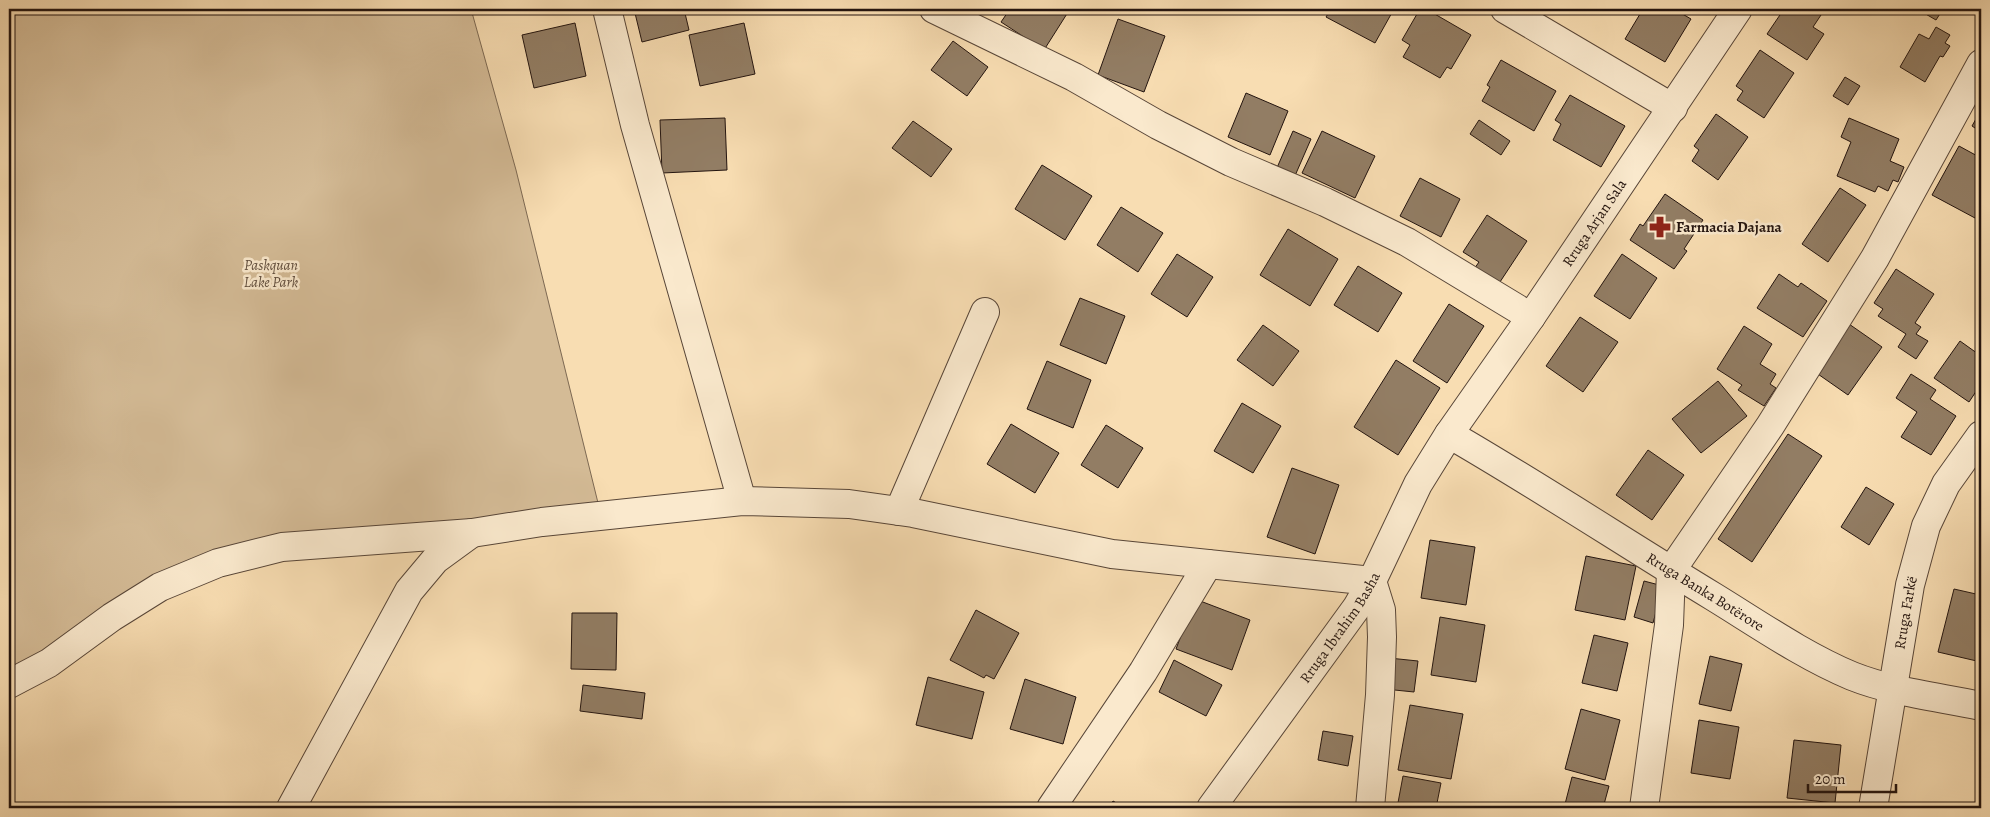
<svg xmlns="http://www.w3.org/2000/svg" width="1990" height="817" font-family="Alegreya,serif">
	<rect width="100%" height="100%" fill="#f8ddb2"/>
	<filter id="stains"><feTurbulence type="fractalNoise" baseFrequency=".004" numOctaves="4"/><feColorMatrix values="0 0 0 0 .2 0 0 0 0 .09 0 0 0 0 .02 0 0 0 .5 -.17"/></filter>
	<radialGradient id="worn" r=".72"><stop offset=".6" stop-color="#630" stop-opacity="0"/><stop offset="1" stop-color="#630" stop-opacity=".3"/></radialGradient>
	<path fill="#d4bb96" stroke="#7c6852" d="M9,9H471L516,170L600,511L331,532L79,630L9,672Z"/>
	<g fill="#927d64" stroke="#23140f">
		<path d="M634,9H684L689,30L642,42Z"/>
		<path d="M1010,9H1070L1044,50L1001,22Z"/>
		<path d="M1331,9H1394L1375,43L1326,17Z"/>
		<path d="M1643,9H1674L1691,19L1665,62L1625,39Z"/>
		<path d="M1784,9H1825L1813,27L1824,34L1807,60L1767,34Z"/>
		<path d="M1917,9H1943L1936,20Z"/>
		<path d="M1423,12L1433,13L1471,35L1451,69L1447,67L1440,78L1403,57L1410,45L1402,40L1417,14Z"/>
		<path d="M1118,19L1165,36L1144,92L1098,75Z"/>
		<path d="M575,23L586,76L534,88L522,35Z"/>
		<path d="M744,23L755,74L700,86L689,35Z"/>
		<path d="M1936,27L1950,35L1945,43L1950,46L1943,57L1940,56L1925,82L1900,67L1919,34L1929,39Z"/>
		<path d="M953,41L988,67L967,96L931,70Z"/>
		<path d="M1760,50L1794,73L1764,118L1737,100L1743,91L1736,86Z"/>
		<path d="M1501,60L1556,91L1534,131L1482,101L1490,87L1487,85Z"/>
		<path d="M1845,77L1860,86L1848,105L1833,96Z"/>
		<path d="M1246,93L1288,111L1270,155L1228,137Z"/>
		<path d="M1570,95L1625,126L1601,167L1553,140L1561,124L1555,120Z"/>
		<path d="M1981,110V132L1972,126Z"/>
		<path d="M1716,114L1748,137L1718,180L1692,161L1699,150L1694,146Z"/>
		<path d="M725,118L727,170L662,173L660,120Z"/>
		<path d="M1849,118L1899,139L1890,161L1904,167L1898,182L1893,180L1888,191L1878,186L1875,192L1837,176L1851,142L1841,137Z"/>
		<path d="M1479,120L1510,141L1501,155L1470,134Z"/>
		<path d="M913,121L952,149L931,177L892,148Z"/>
		<path d="M1293,131L1311,139L1294,178L1276,170Z"/>
		<path d="M1322,131L1375,156L1355,198L1302,173Z"/>
		<path d="M1959,146L1981,158V206L1975,218L1932,195Z"/>
		<path d="M1042,165L1092,196L1065,240L1015,209Z"/>
		<path d="M1420,178L1460,199L1441,237L1400,216Z"/>
		<path d="M1840,188L1866,205L1828,262L1802,244Z"/>
		<path d="M1665,194L1703,220L1684,249L1687,251L1674,269L1630,240L1640,224L1643,226Z"/>
		<path d="M1121,207L1163,233L1138,272L1097,245Z"/>
		<path d="M1487,215L1527,241L1496,288L1472,272L1479,262L1463,252Z"/>
		<path d="M1288,229L1338,259L1310,306L1260,275Z"/>
		<path d="M1177,254L1213,277L1187,317L1151,294Z"/>
		<path d="M1622,254L1657,278L1630,319L1594,296Z"/>
		<path d="M1358,266L1402,293L1378,332L1334,305Z"/>
		<path d="M1896,269L1934,294L1915,323L1921,327L1916,334L1928,341L1916,359L1898,347L1906,334L1878,316L1883,309L1874,303Z"/>
		<path d="M1779,274L1798,287L1801,283L1827,301L1803,337L1757,308Z"/>
		<path d="M1080,298L1125,316L1106,364L1060,345Z"/>
		<path d="M1449,304L1484,326L1447,383L1413,361Z"/>
		<path d="M1580,317L1618,342L1583,392L1546,366Z"/>
		<path d="M1849,324L1882,347L1848,395L1815,372Z"/>
		<path d="M1263,325L1299,351L1273,386L1237,360Z"/>
		<path d="M1744,326L1772,344L1760,364L1776,374L1770,384L1776,388L1764,406L1738,390L1742,385L1717,369Z"/>
		<path d="M1960,341L1981,356V384L1969,402L1934,378Z"/>
		<path d="M1396,360L1440,388L1398,455L1354,427Z"/>
		<path d="M1047,361L1091,380L1073,428L1027,409Z"/>
		<path d="M1911,374L1936,390L1930,399L1956,416L1931,455L1901,437L1917,412L1896,398Z"/>
		<path d="M1718,381L1747,416L1701,453L1672,419Z"/>
		<path d="M1242,403L1281,426L1253,473L1214,451Z"/>
		<path d="M1011,424L1059,453L1035,493L987,464Z"/>
		<path d="M1106,425L1143,448L1118,488L1081,465Z"/>
		<path d="M1788,434L1822,456L1752,562L1718,539Z"/>
		<path d="M1648,450L1684,475L1652,520L1616,495Z"/>
		<path d="M1292,468L1339,485L1315,554L1267,537Z"/>
		<path d="M1866,487L1894,504L1869,545L1841,527Z"/>
		<path d="M1430,540L1475,547L1466,605L1421,598Z"/>
		<path d="M1586,556L1636,566L1625,620L1575,610Z"/>
		<path d="M1981,576V662L1938,652L1954,589L1976,594Z"/>
		<path d="M1644,581L1663,586L1653,623L1634,617Z"/>
		<path d="M1195,599L1250,620L1232,670L1176,649Z"/>
		<path d="M976,610L1019,633L994,679L986,675L984,678L950,660Z"/>
		<path d="M572,613H617L616,670L571,669Z"/>
		<path d="M1440,617L1485,625L1476,682L1431,675Z"/>
		<path d="M1594,635L1628,643L1617,691L1582,683Z"/>
		<path d="M1710,656L1742,664L1731,711L1699,704Z"/>
		<path d="M1389,658L1418,661L1414,692L1385,689Z"/>
		<path d="M1174,660L1222,685L1206,716L1159,692Z"/>
		<path d="M928,677L984,692L972,739L916,725Z"/>
		<path d="M1025,679L1076,697L1063,744L1010,729Z"/>
		<path d="M583,685L645,693L642,719L580,711Z"/>
		<path d="M1410,705L1463,714L1451,779L1398,770Z"/>
		<path d="M1581,709L1620,720L1605,780L1565,769Z"/>
		<path d="M1699,720L1739,727L1730,779L1691,773Z"/>
		<path d="M1323,731L1353,736L1348,766L1318,760Z"/>
		<path d="M1794,740L1841,745L1835,803L1787,798Z"/>
		<path d="M1403,776L1441,783L1436,808H1397Z"/>
		<path d="M1572,777L1609,786L1603,808H1564Z"/>
		<path d="M1113,801L1125,808H1109Z"/>
	</g>
	<g fill="none" stroke-linecap="round" stroke-linejoin="round">
		<g stroke="#584638" stroke-width="30">
			<g id="minor">
				<path d="M607,9L635,125L742,501"/>
				<path d="M934,9L1074,77L1158,125L1231,162L1325,202L1407,242L1531,317"/>
				<path d="M1505,9L1673,108"/>
				<path id="s1" d="M1449,434C1539,486 1625,543 1714,597C1758,624 1804,656 1852,676C1892,692 1939,697 1981,706"/>
				<path d="M899,511L985,312"/>
				<path d="M9,684L49,663L112,617L160,587L218,563L282,547L472,533L542,522L742,501L849,504L913,513L1112,554L1372,581L1381,610L1382,637L1380,695L1370,808"/>
				<path d="M291,808L409,591L435,560L472,533"/>
				<path d="M1051,808L1143,672L1208,564"/>
				<path id="s2" d="M1211,808L1357,607L1372,581L1418,484L1449,434L1531,317L1738,9"/>
				<path d="M1644,808L1669,625L1671,571L1770,426L1875,258L1981,64"/>
				<path id="s3" d="M1873,808L1910,585L1926,526L1946,484L1981,435"/>
			</g>
		</g>
		<use href="#minor" stroke="#fae9cd" stroke-width="28"/>
	</g>
	<defs>
		<g id="pharmacy-bare" transform="scale(1.725)"><path d="M-2-6h4v4h4v4h-4v4h-4v-4h-4v-4h4Z" fill="#8f2418" stroke="#fae9cd" stroke-width="2.5" paint-order="stroke"/></g>
	</defs>
	<g fill-rule="evenodd">
		<use href="#pharmacy-bare" x="1660" y="227"/>
	</g>
	<g text-anchor="middle" dominant-baseline="central" stroke-width="5" stroke-linejoin="round" paint-order="stroke">
		<g font-size="15" fill="#23140f" stroke="#fae9cd">
			<text stroke="none"><textPath href="#s2" startOffset="701">Rruga Arjan Sala</textPath></text>
			<text stroke="none"><textPath href="#s1" startOffset="301">Rruga Banka Botërore</textPath></text>
			<text stroke="none"><textPath href="#s3" startOffset="198">Rruga Farkë</textPath></text>
			<text stroke="none"><textPath href="#s2" startOffset="222">Rruga Ibrahim Basha</textPath></text>
		</g>
		<g font-size="15" font-weight="bold" fill="#23140f" stroke="#fae9cd" text-anchor="start">
			<text x="1676" y="227">Farmacia Dajana</text>
		</g>
		<g font-size="15" font-style="italic" fill="#614e3e" stroke="#fae9cd">
			<text x="271" y="265">Paskquan<tspan x="271" dy="17">Lake Park</tspan></text>
		</g>
	</g>
	<rect width="1990" height="817" fill="none" stroke="#f8ddb2" stroke-width="30"/>
	<rect x="10" y="10" width="1970" height="797" fill="none" stroke="#23140f" stroke-width="2.5"/>
	<rect x="15" y="15" width="1960" height="787" fill="none" stroke="#23140f"/>
	<path d="M1808 784v8h88v-8" fill="none" stroke="#23140f" stroke-width="2.5"/>
	<text x="1815" y="784" font-size="15" fill="#23140f" stroke="#fae9cd" stroke-width="4" paint-order="stroke">20 m</text>
	<rect width="100%" height="100%" filter="url(#stains)"/>
	<rect width="100%" height="100%" fill="url(#worn)"/>
</svg>
